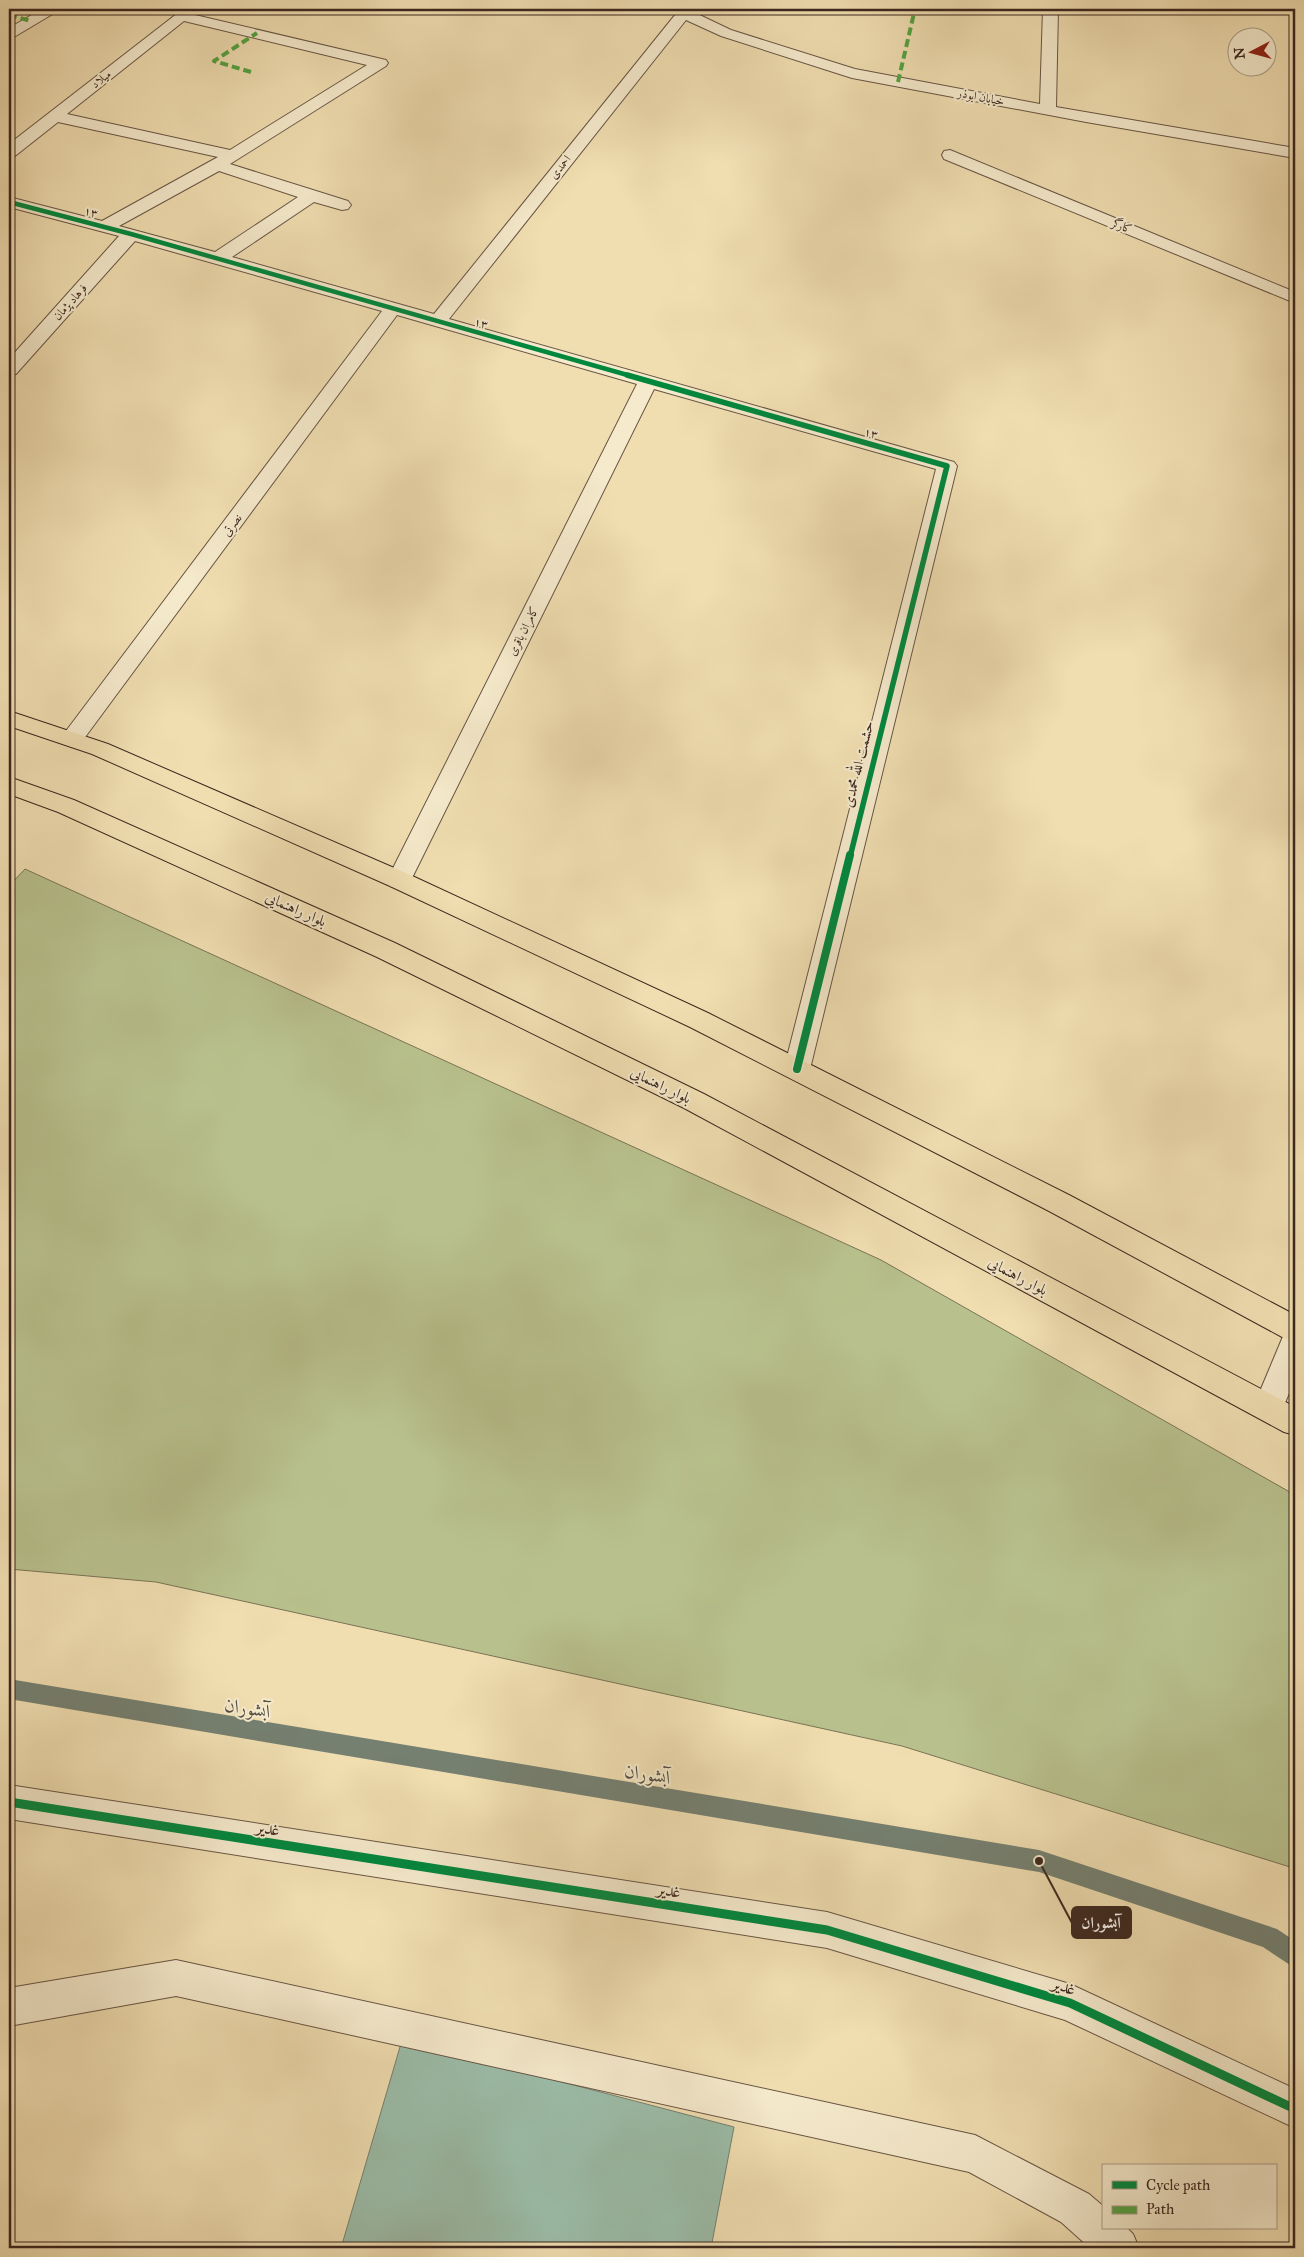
<svg xmlns="http://www.w3.org/2000/svg" width="1304" height="2257" font-family="'IM FELL Great Primer',Amiri,serif">
	<rect width="100%" height="100%" fill="#f0deb1"/>
	<filter id="stains"><feTurbulence type="fractalNoise" baseFrequency=".004" numOctaves="4"/><feColorMatrix values="0 0 0 0 .2 0 0 0 0 .09 0 0 0 0 .02 0 0 0 .5 -.17"/></filter>
	<radialGradient id="worn" r=".72"><stop offset=".6" stop-color="#630" stop-opacity="0"/><stop offset="1" stop-color="#630" stop-opacity=".3"/></radialGradient>
	<path fill="#b8c18d" stroke="#7a7456" d="M25,869L881,1260L1295,1495V1870L1290,1867L902,1746L156,1582L9,1569V886Z"/>
	<path fill="#9bbca8" stroke="#758071" d="M402,2040L734,2127L711,2248H341Z"/>
	<g fill="none" stroke-linecap="round" stroke-linejoin="round">
		<path fill="#758071" fill-rule="evenodd" d="M9,1679L1039,1850L1277,1929L1295,1941V1967L1287,1963L1263,1947L1039,1872L9,1699Z"/>
		<g stroke="#685544" stroke-width="2">
			<g id="minor">
				<path d="M42,9H61L14,37L9,39V28Z"/>
				<path d="M183,9H201L195,15L386,60L388,63L386,66L230,164L348,201L351,205L348,209L342,210L314,202L232,257L434,314L675,15L668,9H687L731,30L855,69L1040,104L1043,9H1058L1056,107L1295,148V158L1086,122L852,78L721,36L686,20L449,319L954,462L957,466L810,1069L806,1076L797,1079L788,1076L784,1069L936,469L654,389L411,880L408,886L399,889L390,886L387,880L637,384L397,315L80,744L72,747L64,744L60,739L382,311L135,241L16,374L9,376V359L119,236L9,207V197L102,221L218,157L58,122L15,156L9,157V144ZM184,21L367,65L230,150L67,114ZM219,171L298,197L215,252L119,226Z"/>
				<path d="M950,150L1295,292V303L944,159L942,155L944,151Z"/>
				<path d="M1295,1330V1379L1279,1417L1268,1421L1257,1417L1253,1408L1284,1334Z"/>
				<path d="M9,1785L827,1912L1070,1984L1295,2089V2128L1065,2020L827,1948L9,1819Z"/>
				<path d="M176,1960L975,2135L1089,2194L1103,2206V2228H1127L1133,2234L1139,2248H1090L1061,2222L969,2172L176,1996L9,2026V1988Z"/>
			</g>
		</g>
		<g stroke="#3b271f" stroke-width="2">
			<g id="major">
				<path d="M9,711L108,744L408,874L708,1013L1069,1195L1295,1315V1342L1284,1338L1049,1211L690,1027L390,886L92,754L9,726Z"/>
				<path d="M9,777L74,800L395,943L704,1094L1295,1407V1435L1284,1432L684,1108L377,957L58,812L9,794Z"/>
			</g>
		</g>
		<use href="#minor" fill="#f5eacc" fill-rule="evenodd"/>
		<use href="#major" fill="#f0deb1" fill-rule="evenodd"/>
		<g stroke="#54a341" stroke-width="4" stroke-dasharray="8 4" stroke-linecap="butt">
			<path d="M9,15L31,21"/>
			<path d="M251,72L214,61L257,33"/>
			<path d="M898,82L915,9"/>
		</g>
		<g stroke="#f5eacc" stroke-width="6">
			<path id="cycleway-far3" d="M9,202L131,234L631,376"/>
		</g>
		<g stroke="#f5eacc" stroke-width="8">
			<path id="cycleway-far2" d="M627,375L947,466L850,857"/>
		</g>
		<g stroke="#f5eacc" stroke-width="11">
			<path id="cycleway-far1" d="M797,1069L850,855"/>
		</g>
		<g stroke="#f5eacc" stroke-width="12">
			<path id="cycleway" d="M9,1802L827,1930L1070,2003L1295,2109"/>
		</g>
		<use href="#cycleway-far3" stroke="#00873e" stroke-width="4.5"/>
		<use href="#cycleway-far2" stroke="#00873e" stroke-width="5.5"/>
		<use href="#cycleway-far1" stroke="#00873e" stroke-width="8"/>
		<use href="#cycleway" stroke="#00873e" stroke-width="9"/>
	</g>
	<g text-anchor="middle" dominant-baseline="central" stroke-width="4" stroke-linejoin="round" paint-order="stroke">
		<g font-size="12" fill="#3b271f" stroke="#f5eacc">
			<text transform="translate(101 79) rotate(-38)">میلاد</text>
			<text transform="translate(981 97) rotate(11)">خیابان ابوذر</text>
			<text transform="translate(560 167) rotate(-51)">احمدی</text>
			<text transform="translate(91 212) rotate(15)">۱۳</text>
			<text transform="translate(1122 226) rotate(22)">کارگر</text>
			<text transform="translate(70 302) rotate(-48)">فرهاد پژمان</text>
			<text transform="translate(481 323) rotate(16)">۱۳</text>
			<text transform="translate(871 433) rotate(16)">۱۳</text>
			<text transform="translate(232 525) rotate(-53)">نصرتی</text>
			<text transform="translate(523 631) rotate(-63)">کامران باقری</text>
		</g>
		<g font-size="15" fill="#3b271f" stroke="#f5eacc">
			<text transform="translate(858 764) rotate(-76)">حشمت الله محمدی</text>
			<text transform="translate(296 909) rotate(24)">بلوار راهنمایی</text>
			<text transform="translate(661 1085) rotate(26)">بلوار راهنمایی</text>
			<text transform="translate(1018 1276) rotate(28)">بلوار راهنمایی</text>
		</g>
		<g font-size="18" fill="#3b271f" stroke="#f5eacc">
			<text transform="translate(268 1828) rotate(9)">غدیر</text>
			<text transform="translate(669 1890) rotate(9)">غدیر</text>
			<text transform="translate(1064 1986) rotate(19)">غدیر</text>
		</g>
		<g font-size="19" font-style="italic" fill="#534c41" stroke="#f5eacc">
			<text transform="translate(248 1708) rotate(9)">آبشوران</text>
			<text transform="translate(648 1774) rotate(9)">آبشوران</text>
		</g>
	</g>
	<path fill="none" stroke="#3b271f" stroke-width="2" d="M1039 1861L1072 1923"/>
	<circle fill="#3b271f" stroke="#f5eacc" stroke-width="2" cx="1039" cy="1861" r="5"/>
	<rect fill="#3b271f" stroke="#3b271f" stroke-width="2" x="1072" y="1907" width="59" height="31" rx="5"/>
	<g font-size="16" text-anchor="middle" font-weight="bold" fill="#fff">
		<text x="1101" y="1928">آبشوران</text>
	</g>
	<rect width="1304" height="2257" fill="none" stroke="#f0deb1" stroke-width="30"/>
	<rect x="10" y="10" width="1284" height="2237" fill="none" stroke="#3b271f" stroke-width="2.5"/>
	<rect x="15" y="15" width="1274" height="2227" fill="none" stroke="#3b271f"/>
	<rect x="1102" y="2164" width="175" height="65" fill="#f5eacc" stroke="#ab9c87"/>
	<rect x="1112" y="2181" width="25" height="8" fill="#00873e" stroke="#ab9c87"/>
	<text x="1146" y="2190" font-size="15" fill="#3b271f">Cycle path</text>
	<rect x="1112" y="2206" width="25" height="8" fill="#54a341" stroke="#ab9c87"/>
	<text x="1146" y="2214" font-size="15" fill="#3b271f">Path</text>
	<g transform="translate(1252 52) rotate(264)"><circle r="24" fill="#f5eacc" stroke="#ab9c87"/>
	<path d="M0-4L9 19L0 12L-9 19Z" fill="#8f2418"/>
	<text y="-8" font-size="14" font-weight="bold" text-anchor="middle" fill="#3b271f">N</text>
	</g>
	<rect width="100%" height="100%" filter="url(#stains)"/>
	<rect width="100%" height="100%" fill="url(#worn)"/>
</svg>
